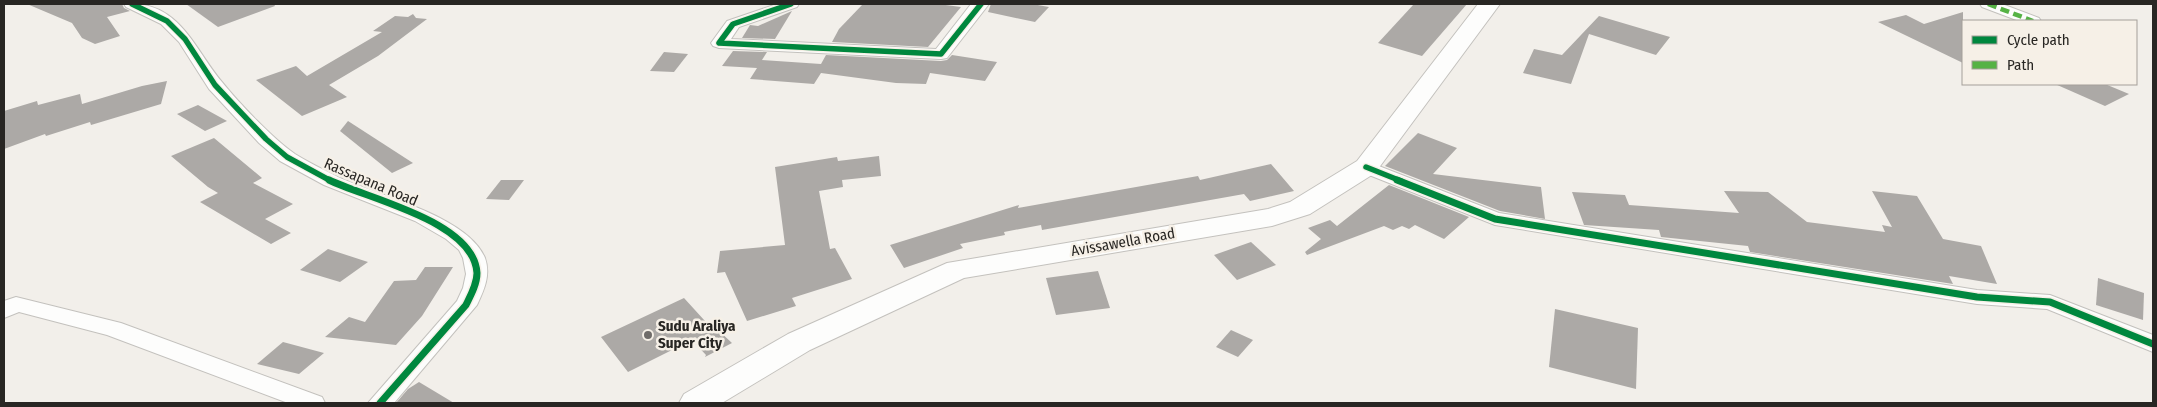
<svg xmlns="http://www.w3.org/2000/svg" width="2157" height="407" font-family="'Fira Sans Condensed',sans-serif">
	<rect width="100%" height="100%" fill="#f2efea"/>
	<g fill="#aca9a6">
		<path d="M27,4H122L124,8L130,11L107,17L120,36L95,44L82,38L72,23Z"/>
		<path d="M186,4H274L275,6L218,27Z"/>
		<path d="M863,4H938L961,7L928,47L832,42L839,29Z"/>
		<path d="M991,4H1032L1049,7L1035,22L988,12Z"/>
		<path d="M1414,4H1467L1422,56L1378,43Z"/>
		<path d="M792,11L775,39L742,38L750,25L758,26Z"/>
		<path d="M1963,12V63L1878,22L1906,15L1924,24Z"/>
		<path d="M413,14L416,18L427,19L378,56L329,85L347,97L302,116L256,80L296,66L307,76L382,32L373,31L395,16L408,17Z"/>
		<path d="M1599,16L1670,37L1656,55L1589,34L1571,84L1523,73L1534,49L1562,55Z"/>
		<path d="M733,51L767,52L762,60L821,64L826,55L941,61L947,60L952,55L997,62L985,81L930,73L926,84L896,83L821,73L814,84L750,79L757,68L722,66Z"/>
		<path d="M664,52L688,54L674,72L650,71Z"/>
		<path d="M167,81L161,104L91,125L90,122L46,136L45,134L4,149V111L37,101L38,105L80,94L82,104L142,86Z"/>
		<path d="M2055,84H2105L2129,94L2105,106Z"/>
		<path d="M198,105L227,121L205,131L177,114Z"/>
		<path d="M348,121L413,163L392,173L340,131Z"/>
		<path d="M1418,133L1457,148L1433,174L1541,187L1545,219L1500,211L1385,166Z"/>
		<path d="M214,138L262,178L253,183L293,204L265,219L291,233L271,244L200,202L218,193L208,187L171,156Z"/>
		<path d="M879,156L881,176L842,180L843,187L819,191L830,249L835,248L852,279L792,298L796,306L747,321L725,272L717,273L720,251L785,245L775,167L837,157L838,161Z"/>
		<path d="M1271,164L1294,191L1250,201L1244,194L1042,230L1041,225L1004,232L1005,235L960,244L963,248L904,268L890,245L1019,205L1018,208L1198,176L1200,180Z"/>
		<path d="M501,180H524L509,200L486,199Z"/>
		<path d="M1389,185L1469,217L1444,239L1415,225L1409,229L1402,226L1393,230L1384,226L1307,255L1305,252L1321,239L1308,228L1330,220L1337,226Z"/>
		<path d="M1724,191L1768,192L1807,222L1885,232L1882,225L1892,227L1872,191L1917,196L1943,239L1981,246L1997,284L1949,276L1953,284L1750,252L1748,246L1661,237L1659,230L1584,225L1572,192L1625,195L1629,205L1739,213Z"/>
		<path d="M1251,242L1276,265L1237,280L1214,255Z"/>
		<path d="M328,249L368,262L340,282L300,270Z"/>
		<path d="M425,267H453L422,316L396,345L325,337L349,317L365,322L394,281L416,280Z"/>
		<path d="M1098,271L1110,308L1056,315L1046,278Z"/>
		<path d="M2098,278L2144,293L2143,320L2096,305Z"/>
		<path d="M684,298L715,332L718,330L732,343L705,357L706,355L692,340L628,372L601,337Z"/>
		<path d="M1555,309L1638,328L1636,389L1549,367Z"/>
		<path d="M1231,330L1253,340L1238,357L1216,347Z"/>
		<path d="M283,342L324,353L299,374L257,364Z"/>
		<path d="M419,382L454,403H396L408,389Z"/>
	</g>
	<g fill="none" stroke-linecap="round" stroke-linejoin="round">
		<g stroke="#c3c1bd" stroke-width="2">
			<g id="street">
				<path d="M124,4C179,0 193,47 222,82C238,102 274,140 295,154C308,162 324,170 338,177C377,195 468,216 485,258C491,275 484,290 477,305L394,403H368L457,301L463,288L466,274L463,258L459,250L446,239L415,221L324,185L280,161L259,143L209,89L179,42L161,24L126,7Z"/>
				<path d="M777,4H799L797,7L739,27L731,39L936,49L971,4H989L947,58L941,59L719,48L713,46L711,43L727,21Z"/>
				<path d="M1980,4H2002L2039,18L2041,21H2019L1982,7Z"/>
				<path d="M1366,161L1499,213L1977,290L2050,295L2153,335V352L2047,309L1977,304L1495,225L1359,171L1356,167L1359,163Z"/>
				<path d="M16,297L121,323L322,397L325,403H288L107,335L19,312L4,318V301Z"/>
			</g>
		</g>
		<g stroke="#c3c1bd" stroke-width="2">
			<path id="primary" d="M1478,4H1500L1375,173L1310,214L1272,226L964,278L810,350L722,403H679L684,394L788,334L947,263L1268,209L1290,202L1357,161Z"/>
		</g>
		<use href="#street" fill="#fdfdfc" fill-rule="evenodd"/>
		<use href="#primary" fill="#fdfdfc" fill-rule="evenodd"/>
		<path stroke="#56b245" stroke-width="4.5" stroke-dasharray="9 4.5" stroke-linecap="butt" d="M1988,4L2033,21"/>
		<g stroke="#f6f0e7" stroke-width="8">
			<g id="cycleway-far1">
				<path d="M132,4L167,21L185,39L215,85L266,139L287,157L331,181"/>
				<path d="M791,4L733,24L719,43L941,54L981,4H979"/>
				<path d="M1366,167L1401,181"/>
			</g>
		</g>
		<g stroke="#f6f0e7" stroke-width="10">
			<g id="cycleway">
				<path d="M329,180C368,199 474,221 477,273C477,284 471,295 466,305L380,403"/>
				<path d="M1397,180L1495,219L1977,297L2050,302L2153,344"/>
			</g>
		</g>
		<use href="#cycleway-far1" stroke="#00873e" stroke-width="5.5"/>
		<use href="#cycleway" stroke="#00873e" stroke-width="7"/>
	</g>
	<circle fill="#6f6c69" stroke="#f6f0e7" stroke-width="2" cx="648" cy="335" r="5"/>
	<g text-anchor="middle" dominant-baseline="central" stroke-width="5" stroke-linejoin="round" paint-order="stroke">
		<g font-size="15" fill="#282623" stroke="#f6f0e7">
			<text transform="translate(371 182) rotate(23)">Rassapana Road</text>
			<text transform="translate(1123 242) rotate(-10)">Avissawella Road</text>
		</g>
		<g font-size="15" font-weight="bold" fill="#282623" stroke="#f6f0e7" text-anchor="start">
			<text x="658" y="326">Sudu Araliya<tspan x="658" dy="17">Super City</tspan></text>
		</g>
	</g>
	<rect width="2157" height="407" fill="none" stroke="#282623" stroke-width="10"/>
	<rect x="1962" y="20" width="175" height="65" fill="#f6f0e7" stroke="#a49f99"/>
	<rect x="1972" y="36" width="25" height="8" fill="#00873e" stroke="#a49f99"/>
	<text x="2007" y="45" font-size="15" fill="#282623">Cycle path</text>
	<rect x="1972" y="61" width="25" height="8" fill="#56b245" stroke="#a49f99"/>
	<text x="2007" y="70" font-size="15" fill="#282623">Path</text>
</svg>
